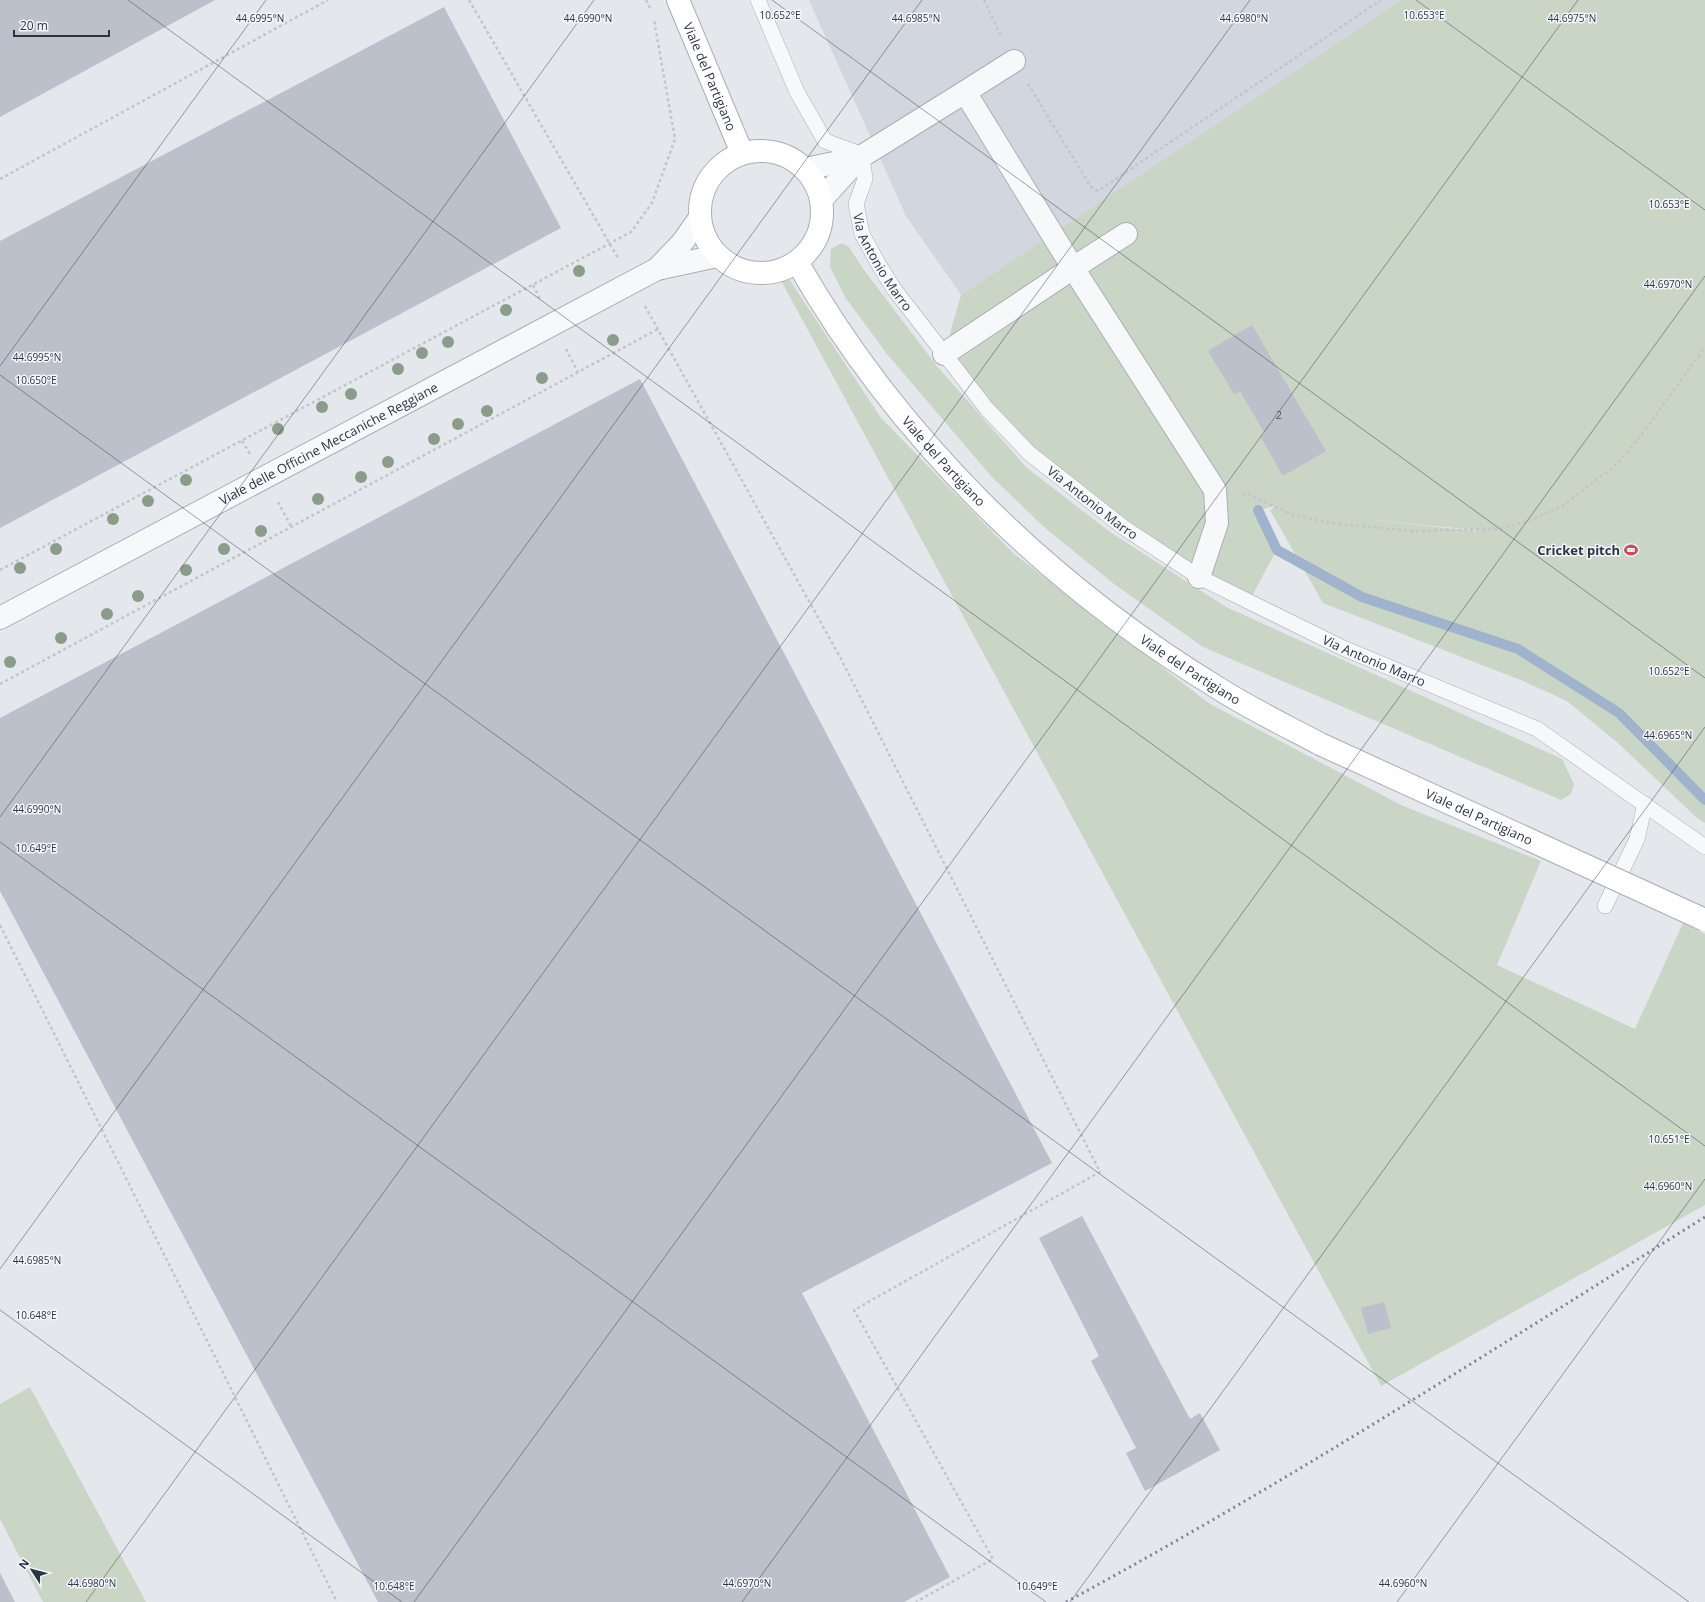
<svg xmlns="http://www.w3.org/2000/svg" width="1705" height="1602" font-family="'Open Sans',sans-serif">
	<rect width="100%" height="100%" fill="#e4e7ec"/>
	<path fill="#d2d6de" d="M809,0H1402L961,295L906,216Z"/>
	<g fill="#c9d6c5" fill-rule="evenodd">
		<path d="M1402,0H1705V823L1696,817L1618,743L1567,701L1523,681L1323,603L1270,510L1276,506L1258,510L1275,553L1252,596L1199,577L1029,453L944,354L961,295ZM1360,519L1477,530V531H1476Z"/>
		<path d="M842,243L849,247L864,270L936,365L1027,468L1110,532L1226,607L1562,759L1574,784L1571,794L1561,800L1203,647L1114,584L1044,527L991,476L887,354L845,297L830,267L831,249Z"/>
		<path d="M778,275L789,279L881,418L1013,553L1210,704L1403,806L1541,861L1497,965L1635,1029L1683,923L1705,934V1205L1381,1386Z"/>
		<path d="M30,1387L146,1602H43L0,1519V1404Z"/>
	</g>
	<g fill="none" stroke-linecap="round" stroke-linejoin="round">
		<path stroke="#9fb4cc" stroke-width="10" d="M1258,510L1277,550L1362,597L1518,649L1619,713L1705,800"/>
	</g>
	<g fill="#bbc0ca">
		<path d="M0,0H215L0,117Z"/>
		<path d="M444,7L561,228L0,528V241Z"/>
		<path d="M1252,325L1326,451L1283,476L1260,436L1265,434L1240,391L1234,394L1208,351Z"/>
		<path d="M640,379L1052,1163L802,1293L950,1577L904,1602H378L0,891V718Z"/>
		<path d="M1082,1216L1190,1419L1200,1413L1220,1450L1145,1491L1126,1453L1136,1448L1091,1361L1099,1356L1039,1238Z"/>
		<path d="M1384,1302L1391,1328L1368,1334L1361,1308Z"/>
		<path d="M0,1573L15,1602H0Z"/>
	</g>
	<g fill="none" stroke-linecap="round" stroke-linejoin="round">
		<g stroke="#a9aeb7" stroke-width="16">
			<g id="lane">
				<path id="s1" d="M758,0L797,92L825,141L855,152L863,164L865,179L856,204L862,234L879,265L894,289L987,409L1029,453L1123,527L1199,577L1343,648L1537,729L1705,847"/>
				<path d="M1605,906L1637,839L1645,804"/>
			</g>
		</g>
		<g stroke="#a9aeb7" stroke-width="24">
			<g id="street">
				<path d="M965,92L1014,61"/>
				<path d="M805,169L859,158"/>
				<path d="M821,200L859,158L965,92L1073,268L1126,234"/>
				<path d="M657,269L682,243L699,219"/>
				<path d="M944,354L1073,268L1215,490L1217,523L1199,577"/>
				<path id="s2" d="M0,618L657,269L717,256"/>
			</g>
		</g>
		<g stroke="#a9aeb7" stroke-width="24">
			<g id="secondary">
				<path id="s3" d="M678,0L742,153"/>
				<circle cx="761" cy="212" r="61"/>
				<path id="s4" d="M797,262C897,437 1046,583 1218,688C1251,709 1286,726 1320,744"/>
			</g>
		</g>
		<g stroke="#c2c5cb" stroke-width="2.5" stroke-dasharray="3 3" stroke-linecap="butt">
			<path d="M469,0L618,258"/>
			<path d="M646,0L650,8"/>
			<path d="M984,0L1001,36"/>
			<path d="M1028,84L1091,187L1098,191L1381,0"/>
			<path d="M0,179L328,0"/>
			<path d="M533,285L540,299"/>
			<path d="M645,306L840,657L1100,1172L854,1310L993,1559L916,1602"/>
			<path d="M566,349L578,372"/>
			<path d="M242,441L250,454"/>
			<path d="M1242,495L1248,494L1293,515L1330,523L1412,531L1499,529L1526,522L1562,506L1617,464L1642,434L1705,347"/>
			<path d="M278,502L291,526"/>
			<path d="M0,570L631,232L652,203L675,139L654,20"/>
			<path d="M0,684L658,329"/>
			<path d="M0,925L337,1602"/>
		</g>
		<use href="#lane" stroke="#f7f8fa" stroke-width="15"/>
		<use href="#street" stroke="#f7f8fa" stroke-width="22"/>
		<use href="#secondary" stroke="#fff" stroke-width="22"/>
		<path stroke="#7d8696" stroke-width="3" stroke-dasharray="2 4" stroke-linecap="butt" d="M1066,1602C1285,1484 1494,1349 1705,1217"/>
		<g stroke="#a9aeb7" stroke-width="24" stroke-linecap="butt">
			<g id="secondary-bridge">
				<path id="s5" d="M1320,744L1705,920"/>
			</g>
		</g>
		<use href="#secondary-bridge" stroke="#fff" stroke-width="22"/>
	</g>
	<g fill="#899d89">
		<circle cx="579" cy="271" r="6"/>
		<circle cx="506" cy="310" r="6"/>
		<circle cx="613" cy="340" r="6"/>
		<circle cx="448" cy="342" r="6"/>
		<circle cx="422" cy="353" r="6"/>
		<circle cx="398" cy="369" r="6"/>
		<circle cx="542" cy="378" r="6"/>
		<circle cx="351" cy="394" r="6"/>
		<circle cx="322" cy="407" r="6"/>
		<circle cx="487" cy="411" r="6"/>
		<circle cx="458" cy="424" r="6"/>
		<circle cx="278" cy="429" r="6"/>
		<circle cx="434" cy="439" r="6"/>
		<circle cx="388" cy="462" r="6"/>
		<circle cx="361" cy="477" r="6"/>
		<circle cx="186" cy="480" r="6"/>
		<circle cx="318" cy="499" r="6"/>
		<circle cx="148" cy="501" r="6"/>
		<circle cx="113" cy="519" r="6"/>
		<circle cx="261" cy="531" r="6"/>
		<circle cx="56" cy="549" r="6"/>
		<circle cx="224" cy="549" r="6"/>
		<circle cx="20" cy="568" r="6"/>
		<circle cx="186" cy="570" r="6"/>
		<circle cx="138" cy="596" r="6"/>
		<circle cx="107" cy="614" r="6"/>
		<circle cx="61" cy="638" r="6"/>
		<circle cx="10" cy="662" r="6"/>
	</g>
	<path fill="none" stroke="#2b3445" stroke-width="1" stroke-opacity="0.45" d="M128,0L1705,1146M772,0L1705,678M1416,0L1705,210M0,366L266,0M0,375L1689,1602M0,817L594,0M0,842L1046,1602M0,1269L922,0M0,1310L402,1602M86,1602L1250,0M414,1602L1578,0M742,1602L1705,276M1070,1602L1705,727M1397,1602L1705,1179"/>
	<defs>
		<g id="stadium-bare" transform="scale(1.08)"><path d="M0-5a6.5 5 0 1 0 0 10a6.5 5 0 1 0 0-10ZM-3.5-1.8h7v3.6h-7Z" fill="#d1495b" stroke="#f4f6f9" stroke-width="2.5" paint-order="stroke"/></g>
	</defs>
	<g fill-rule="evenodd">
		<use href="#stadium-bare" x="1631" y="550"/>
	</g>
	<g text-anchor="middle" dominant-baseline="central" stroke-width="3" stroke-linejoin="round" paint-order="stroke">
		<g font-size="11" fill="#4f5766">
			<text x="1279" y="414">2</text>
		</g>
		<g font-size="13" fill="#2b3445" stroke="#f4f6f9">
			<text stroke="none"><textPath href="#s3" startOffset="83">Viale del Partigiano</textPath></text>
			<text stroke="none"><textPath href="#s1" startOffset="309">Via Antonio Marro</textPath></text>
			<text stroke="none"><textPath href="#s2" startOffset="372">Viale delle Officine Meccaniche Reggiane</textPath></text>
			<text stroke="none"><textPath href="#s4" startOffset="248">Viale del Partigiano</textPath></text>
			<text stroke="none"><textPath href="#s1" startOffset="632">Via Antonio Marro</textPath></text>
			<text stroke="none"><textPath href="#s1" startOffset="956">Via Antonio Marro</textPath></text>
			<text stroke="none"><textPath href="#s4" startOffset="572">Viale del Partigiano</textPath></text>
			<text stroke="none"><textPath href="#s5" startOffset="175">Viale del Partigiano</textPath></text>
		</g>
		<g font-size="13" font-weight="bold" fill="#2b3445" stroke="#f4f6f9" text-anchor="end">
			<text x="1620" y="550">Cricket pitch</text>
		</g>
	</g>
	<g font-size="10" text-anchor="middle" fill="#2b3445" stroke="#f4f6f9" stroke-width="3" stroke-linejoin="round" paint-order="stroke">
		<text x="780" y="19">10.652°E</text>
		<text x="1424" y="19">10.653°E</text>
		<text x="916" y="22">44.6985°N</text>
		<text x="260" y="22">44.6995°N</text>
		<text x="588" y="22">44.6990°N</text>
		<text x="1244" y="22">44.6980°N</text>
		<text x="1572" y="22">44.6975°N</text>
		<text x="1669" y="208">10.653°E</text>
		<text x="1668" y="288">44.6970°N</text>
		<text x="37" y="361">44.6995°N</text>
		<text x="36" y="384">10.650°E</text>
		<text x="1669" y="675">10.652°E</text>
		<text x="1668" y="739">44.6965°N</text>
		<text x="37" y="813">44.6990°N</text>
		<text x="36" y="852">10.649°E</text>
		<text x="1669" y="1143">10.651°E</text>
		<text x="1668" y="1190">44.6960°N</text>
		<text x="37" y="1264">44.6985°N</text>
		<text x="36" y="1319">10.648°E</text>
		<text x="92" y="1587">44.6980°N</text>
		<text x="747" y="1587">44.6970°N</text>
		<text x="1403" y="1587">44.6960°N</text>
		<text x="394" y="1590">10.648°E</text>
		<text x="1037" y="1590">10.649°E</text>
	</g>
	<g transform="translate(32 1570) rotate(306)" stroke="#f4f6f9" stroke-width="3" paint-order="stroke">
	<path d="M0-3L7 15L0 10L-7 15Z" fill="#2b3445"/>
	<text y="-6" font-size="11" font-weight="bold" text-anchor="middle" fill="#2b3445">N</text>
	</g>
	<path d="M14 30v6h95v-6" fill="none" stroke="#2b3445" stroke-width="2"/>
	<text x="20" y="30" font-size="12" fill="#2b3445" stroke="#f4f6f9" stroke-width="3" paint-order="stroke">20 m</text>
</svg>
